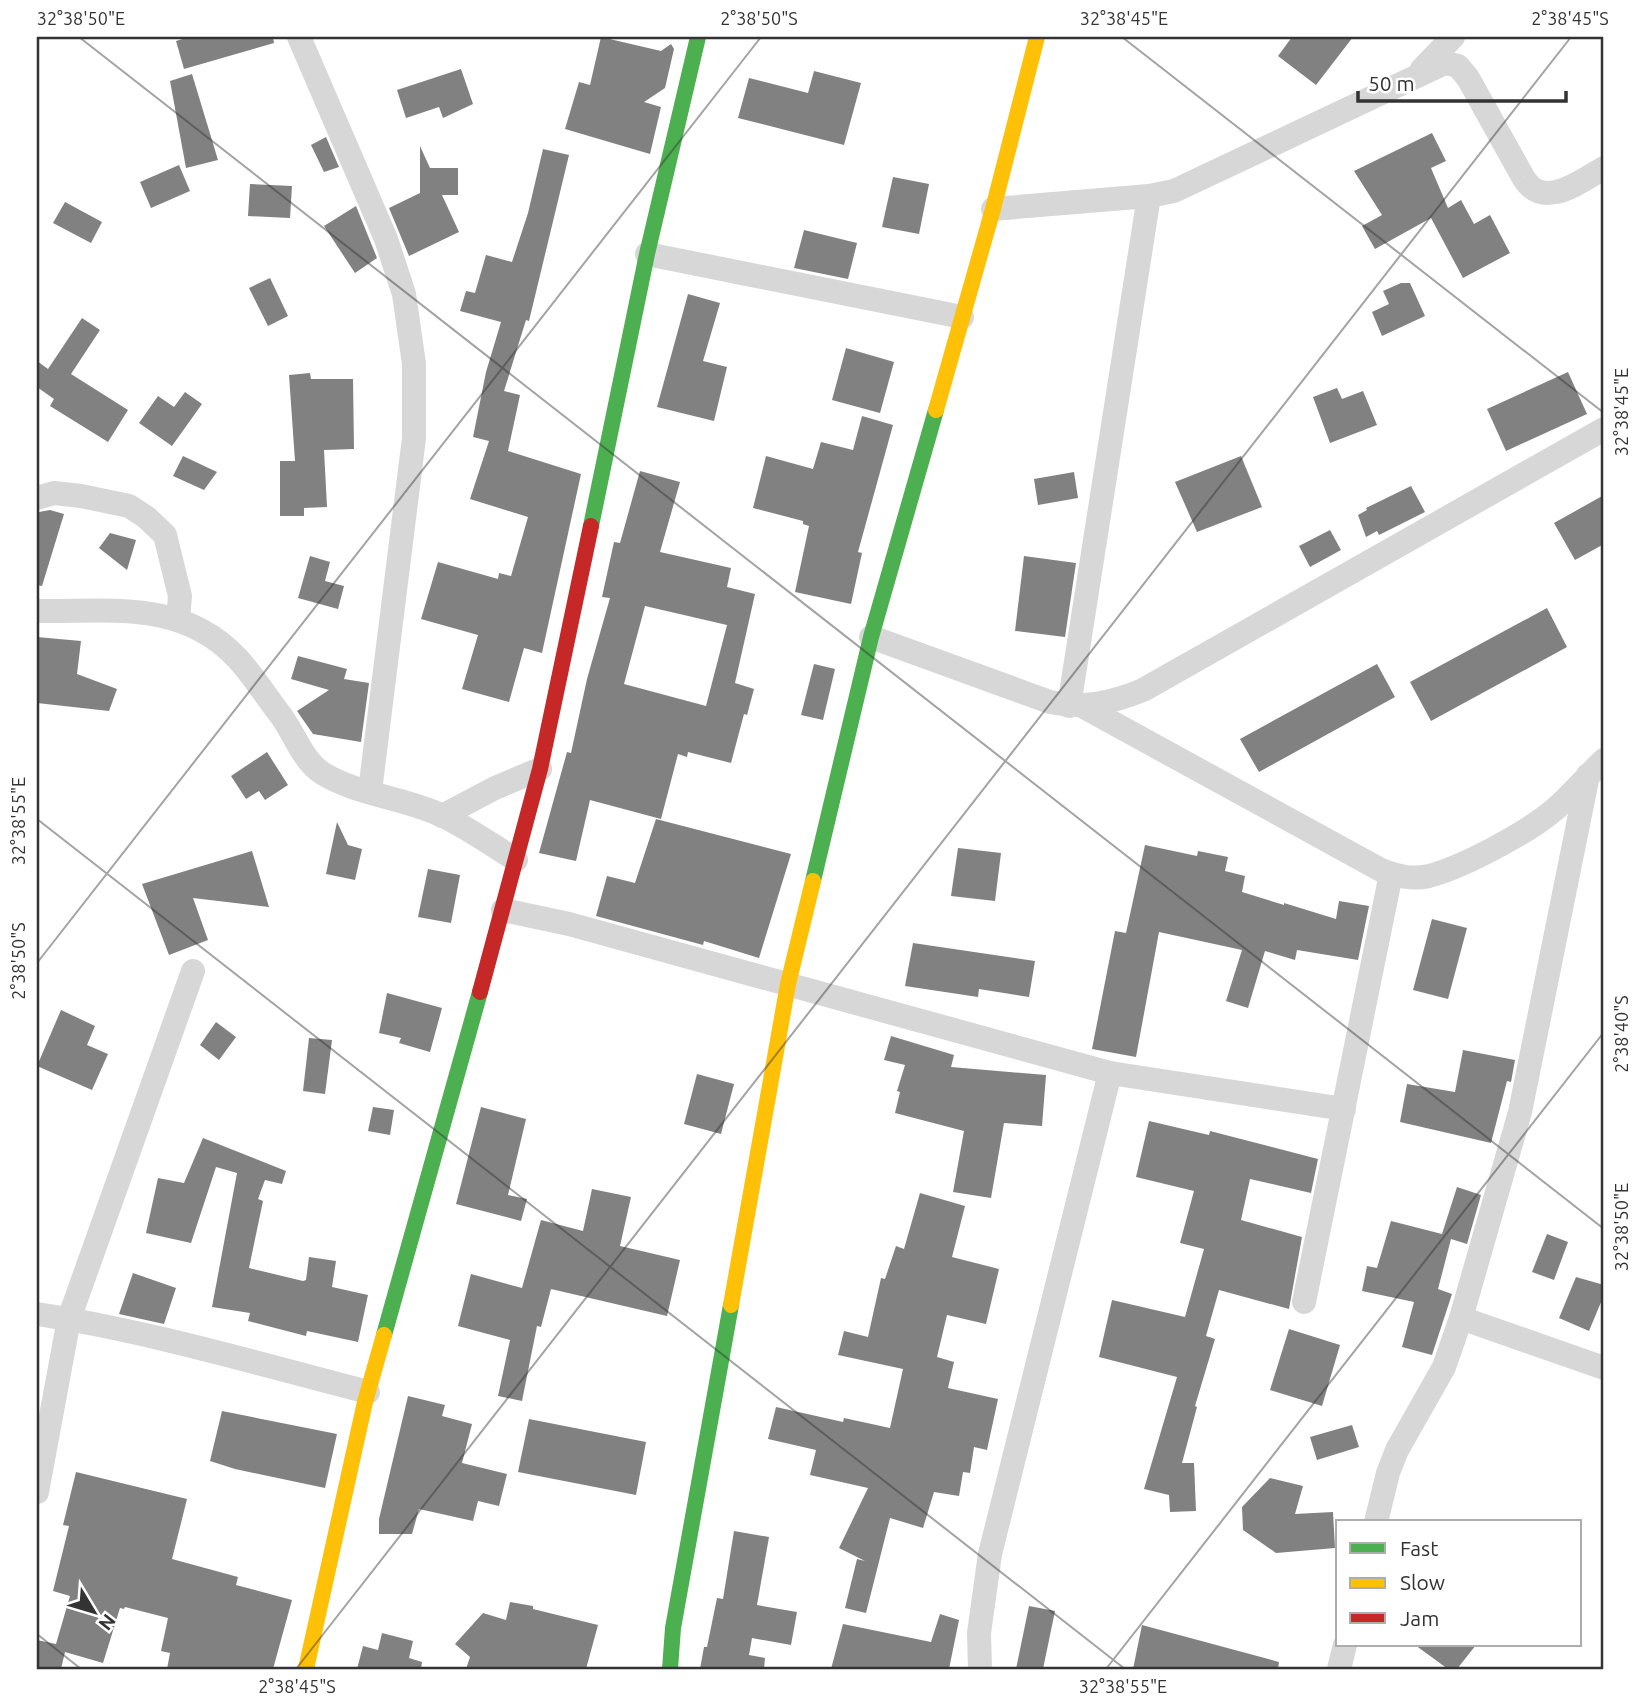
<svg xmlns="http://www.w3.org/2000/svg" width="1641" height="1706" font-family="Ubuntu,sans-serif">
	<rect width="100%" height="100%" fill="#fff"/>
	<g fill="#818181" fill-rule="evenodd">
		<path d="M189,37H273L274,43L184,69L176,41Z"/>
		<path d="M601,37L661,51L671,44L674,49L665,88L644,102L661,107L650,154L565,129L579,82L590,85Z"/>
		<path d="M1292,37H1353L1316,85L1278,56Z"/>
		<path d="M461,69L473,104L443,118L439,107L406,118L397,90Z"/>
		<path d="M814,71L861,83L844,145L738,118L749,78L808,93Z"/>
		<path d="M192,74L218,160L186,168L170,81Z"/>
		<path d="M1432,133L1446,161L1431,168L1448,208L1461,200L1474,224L1490,215L1510,253L1463,278L1431,218L1375,249L1362,226L1382,215L1354,171Z"/>
		<path d="M326,137L339,167L324,172L311,145Z"/>
		<path d="M420,146L430,168H458V195H442L459,232L409,256L389,208L420,193Z"/>
		<path d="M543,149L569,155L529,321L526,320L504,391L520,395L508,451L581,474L542,653L524,648L509,702L462,689L478,635L421,619L438,562L498,579L499,573L511,576L528,517L470,499L489,441L473,437L486,372L501,322L460,311L466,291L475,293L486,255L512,262L528,213Z"/>
		<path d="M179,165L190,191L151,208L140,182Z"/>
		<path d="M893,177L929,184L919,234L882,227Z"/>
		<path d="M250,184L292,186L290,218L248,216Z"/>
		<path d="M65,202L102,222L91,243L53,223Z"/>
		<path d="M356,206L377,258L355,273L324,226Z"/>
		<path d="M804,230L857,243L848,279L794,268Z"/>
		<path d="M270,278L288,316L268,326L249,288Z"/>
		<path d="M1401,283H1410L1425,316L1382,336L1372,312L1389,304L1383,291Z"/>
		<path d="M688,294L720,303L703,361L727,367L714,421L657,407Z"/>
		<path d="M82,318L100,330L71,374L128,410L108,442L50,406L54,399L37,387V361L48,369Z"/>
		<path d="M846,348L894,362L880,413L832,400Z"/>
		<path d="M1568,372L1587,414L1506,451L1487,409Z"/>
		<path d="M310,373L311,379H353L354,449L324,450L327,507L304,508V516H280V461H295L289,375Z"/>
		<path d="M1337,388L1342,399L1363,391L1377,425L1330,443L1313,397Z"/>
		<path d="M185,392L202,404L172,446L139,423L158,396L174,407Z"/>
		<path d="M862,416L893,425L858,552L862,553L851,604L795,592L809,526L803,524V521L753,508L766,456L813,469L821,442L853,450Z"/>
		<path d="M183,456L217,472L204,490L173,476Z"/>
		<path d="M1241,456L1262,507L1197,532L1175,482Z"/>
		<path d="M640,471L680,482L660,552L731,568L727,587L755,594L735,683L754,689L747,715L744,714L731,763L688,752L687,757L678,754L661,819L590,800L576,861L539,853L567,752L571,753L587,679L610,598L602,597L614,542L620,543ZM645,606L727,625L706,706L624,684Z"/>
		<path d="M1074,472L1078,498L1038,505L1034,479Z"/>
		<path d="M1411,486L1425,512L1379,535L1377,531L1366,537L1358,515L1367,510L1366,508Z"/>
		<path d="M1604,495V544L1575,560L1554,523Z"/>
		<path d="M50,510L64,514L42,586L37,585V519L39,512Z"/>
		<path d="M1330,530L1341,550L1310,567L1299,546Z"/>
		<path d="M110,533L136,540L127,570L99,548Z"/>
		<path d="M310,556L330,562L325,581L344,586L338,609L298,598Z"/>
		<path d="M1024,556L1076,563L1065,637L1015,631Z"/>
		<path d="M1547,608L1567,647L1431,721L1410,682Z"/>
		<path d="M37,637L81,641L77,674L117,689L109,711L37,703Z"/>
		<path d="M298,656L347,669L344,679L369,683L361,742L313,734L297,711L329,690L291,679Z"/>
		<path d="M814,664L835,669L823,720L801,715Z"/>
		<path d="M1377,664L1395,697L1259,772L1240,739Z"/>
		<path d="M267,752L288,785L265,800L259,791L246,799L231,776Z"/>
		<path d="M656,819L791,854L759,958L704,941L703,945L596,916L607,876L635,883Z"/>
		<path d="M337,822L348,845L362,849L355,880L326,874Z"/>
		<path d="M1145,845L1197,856L1198,851L1228,857L1225,871L1245,876L1242,892L1284,905V903L1336,919L1339,901L1369,906L1358,960L1297,950L1295,960L1265,951L1248,1008L1226,1001L1242,950L1159,932L1136,1057L1092,1049L1115,931L1126,933Z"/>
		<path d="M958,848L1001,853L995,901L951,896Z"/>
		<path d="M252,851L269,907L193,898L208,940L169,955L142,884Z"/>
		<path d="M428,869L460,875L451,923L418,917Z"/>
		<path d="M1432,919L1467,928L1448,999L1413,990Z"/>
		<path d="M913,943L1035,961L1029,997L979,989L978,997L905,986Z"/>
		<path d="M387,993L442,1008L430,1052L399,1043L401,1038L379,1033Z"/>
		<path d="M61,1010L95,1026L87,1045L108,1054L92,1090L37,1066Z"/>
		<path d="M216,1022L236,1037L219,1060L200,1045Z"/>
		<path d="M891,1036L954,1055L951,1067L1046,1075L1042,1126L1004,1123L991,1198L953,1192L964,1131L895,1113L900,1092L897,1091L905,1065L884,1060Z"/>
		<path d="M309,1038L332,1040L325,1094L303,1091Z"/>
		<path d="M1463,1050L1515,1060L1511,1082L1507,1081L1491,1143L1400,1122L1407,1084L1455,1092Z"/>
		<path d="M697,1074L734,1084L721,1134L684,1124Z"/>
		<path d="M373,1107L394,1110L390,1135L368,1131Z"/>
		<path d="M481,1107L526,1119L508,1195L527,1199L521,1221L456,1204Z"/>
		<path d="M1149,1121L1209,1135L1210,1131L1318,1159L1311,1193L1250,1179L1241,1220L1302,1237L1289,1309L1219,1290L1206,1336L1215,1339L1195,1406L1197,1407L1182,1463H1194L1196,1511L1170,1512L1169,1495L1144,1489L1177,1377L1099,1357L1112,1300L1185,1317L1204,1249L1180,1243L1194,1191L1136,1177Z"/>
		<path d="M203,1138L286,1171L282,1184L265,1180L258,1199L263,1201L249,1268L303,1281L306,1280L309,1257L336,1261L332,1287L368,1295L358,1342L307,1331L306,1336L248,1321L250,1313L212,1307L237,1173L216,1167L191,1243L146,1233L158,1178L184,1183Z"/>
		<path d="M1457,1187L1481,1195L1467,1244L1451,1239L1438,1289L1452,1294L1432,1355L1402,1347L1414,1302L1362,1291L1367,1266L1377,1268L1391,1221L1442,1234Z"/>
		<path d="M592,1189L631,1197L620,1246L680,1260L667,1316L551,1289L541,1327L537,1326L522,1401L498,1396L510,1340L458,1326L471,1274L522,1288L541,1220L583,1231Z"/>
		<path d="M920,1193L965,1206L952,1257L999,1269L986,1324L947,1315L937,1357L954,1362L948,1388L998,1399L987,1450L974,1447L970,1473L963,1472L959,1496L934,1492L923,1528L890,1518L866,1613L845,1608L857,1559L865,1561L839,1548L868,1488L810,1475L816,1450L768,1439L776,1407L843,1422L844,1418L890,1428L903,1369L838,1355L844,1331L868,1337L881,1278L885,1279L896,1246L904,1249Z"/>
		<path d="M1547,1234L1568,1242L1554,1280L1532,1272Z"/>
		<path d="M133,1273L176,1288L164,1324L119,1314Z"/>
		<path d="M1576,1277L1604,1285V1295L1589,1331L1559,1318Z"/>
		<path d="M1289,1329L1340,1345L1322,1406L1270,1390Z"/>
		<path d="M408,1396L445,1405L442,1416L472,1424L462,1463L507,1474L499,1506L478,1501L473,1521L419,1509L412,1534H379V1519Z"/>
		<path d="M222,1411L337,1434L325,1488L235,1469L210,1461Z"/>
		<path d="M529,1419L646,1442L636,1495L518,1472Z"/>
		<path d="M1352,1425L1359,1447L1317,1460L1310,1437Z"/>
		<path d="M76,1472L187,1499L172,1559L238,1577L236,1585L292,1600L273,1669H167L170,1653L161,1651L168,1618L125,1607L124,1609L120,1608L103,1663L65,1652L61,1669H37V1640L56,1644L70,1596L53,1591L69,1526L63,1525Z"/>
		<path d="M1270,1478L1303,1486L1295,1514L1333,1512L1335,1548L1276,1553L1243,1530L1242,1507Z"/>
		<path d="M734,1531L769,1537L757,1605L797,1612L791,1645L752,1638L749,1655L765,1658L764,1669H700L704,1647H707L717,1598L723,1599Z"/>
		<path d="M510,1602L533,1606V1609L598,1625L586,1669H466L470,1657L455,1644L483,1613L506,1620Z"/>
		<path d="M1029,1606L1055,1611L1043,1669H1016Z"/>
		<path d="M940,1614L959,1620L949,1669H831L843,1624L931,1642Z"/>
		<path d="M1142,1625L1279,1662L1278,1669H1133Z"/>
		<path d="M382,1633L413,1641L409,1658L422,1662L421,1669H357L363,1646L378,1650Z"/>
		<path d="M1415,1645H1476L1457,1669H1448Z"/>
	</g>
	<g fill="none" stroke-linecap="round" stroke-linejoin="round">
		<g stroke="#d7d7d7" stroke-width="24">
			<path d="M299,37L386,239L404,294L414,364V438L370,791"/>
			<path d="M1422,69L1453,37"/>
			<path d="M993,209L1149,196L1174,191L1445,63L1458,66L1468,78L1523,177C1543,211 1579,182 1604,168"/>
			<path d="M647,254L962,317"/>
			<path d="M37,498L54,493L81,496L129,506L146,517L165,535L180,596L178,619"/>
			<path d="M37,611C108,612 182,599 237,658C253,675 265,695 279,713C294,732 302,760 322,773C357,795 406,798 443,816C468,828 492,845 516,860"/>
			<path d="M871,637L1050,702C1084,709 1111,703 1143,690L1604,429"/>
			<path d="M1069,706L1149,196"/>
			<path d="M1084,707L1381,870C1397,876 1412,880 1429,876C1463,867 1527,833 1554,810C1572,795 1587,776 1604,760"/>
			<path d="M442,816L495,788L540,769"/>
			<path d="M503,910L569,924L1110,1073L1344,1109"/>
			<path d="M1304,1302L1391,874"/>
			<path d="M37,1314C148,1331 259,1364 368,1392"/>
			<path d="M1461,1318L1604,1368"/>
			<path d="M37,1492L69,1319L193,971"/>
			<path d="M1376,1522L1388,1473L1397,1450L1444,1367L1461,1318L1520,1112L1588,775"/>
			<path d="M980,1669L979,1633L990,1554L1110,1073"/>
			<path d="M1339,1669L1345,1645"/>
		</g>
		<g stroke="#4caf50" stroke-width="16">
			<path d="M591,526L647,254L698,37"/>
			<path d="M813,881L871,637L936,410"/>
			<path d="M384,1335L480,992"/>
			<path d="M670,1669L673,1628L731,1305"/>
		</g>
		<g stroke="#ffc107" stroke-width="16">
			<path d="M936,410L993,209L1037,37"/>
			<path d="M731,1305L788,984L813,881"/>
			<path d="M306,1669L365,1402L384,1335"/>
		</g>
		<path stroke="#c62828" stroke-width="16" d="M480,992L540,769L591,526"/>
	</g>
	<path fill="none" stroke="#333" stroke-width="2" stroke-opacity="0.45" d="M79,37L1604,1229M1122,37L1604,413M37,819L1125,1669M37,963L761,37M37,1634L81,1669M296,1669L1571,37M1106,1669L1604,1032"/>
	<rect width="1641" height="1706" fill="none" stroke="#ffffff" stroke-width="77"/>
	<rect x="1336" y="1520" width="245" height="126" fill="#ffffff" stroke="#adadad" stroke-width="2"/>
	<rect x="1350" y="1543" width="35" height="10" fill="#4caf50" stroke="#adadad" stroke-width="2"/>
	<text x="1400" y="1556" font-size="21" fill="#333333">Fast</text>
	<rect x="1350" y="1578" width="35" height="10" fill="#ffc107" stroke="#adadad" stroke-width="2"/>
	<text x="1400" y="1590" font-size="21" fill="#333333">Slow</text>
	<rect x="1350" y="1613" width="35" height="10" fill="#c62828" stroke="#adadad" stroke-width="2"/>
	<text x="1400" y="1626" font-size="21" fill="#333333">Jam</text>
	<g transform="translate(94 1612) rotate(128)" stroke="#ffffff" stroke-width="5" paint-order="stroke">
	<path d="M0-5L12 26L0 18L-12 26Z" fill="#333333"/>
	<text y="-10" font-size="19" font-weight="bold" text-anchor="middle" fill="#333333">N</text>
	</g>
	<path d="M1358 91v10h208v-10" fill="none" stroke="#333333" stroke-width="3.5"/>
	<text x="1368" y="91" font-size="21" fill="#333333" stroke="#ffffff" stroke-width="5" paint-order="stroke">50 m</text>
	<rect x="38" y="38" width="1564" height="1630" fill="none" stroke="#333" stroke-width="2.5"/>
	<g font-size="18" text-anchor="middle" fill="#333">
		<text x="81" y="25">32°38'50"E</text>
		<text x="759" y="25">2°38'50"S</text>
		<text x="1124" y="25">32°38'45"E</text>
		<text x="1570" y="25">2°38'45"S</text>
		<text transform="translate(1622 412) rotate(-90)" y="6">32°38'45"E</text>
		<text transform="translate(19 821) rotate(-90)" y="6">32°38'55"E</text>
		<text transform="translate(19 961) rotate(-90)" y="6">2°38'50"S</text>
		<text transform="translate(1622 1034) rotate(-90)" y="6">2°38'40"S</text>
		<text transform="translate(1622 1227) rotate(-90)" y="6">32°38'50"E</text>
		<text x="297" y="1693">2°38'45"S</text>
		<text x="1123" y="1693">32°38'55"E</text>
	</g>
</svg>
